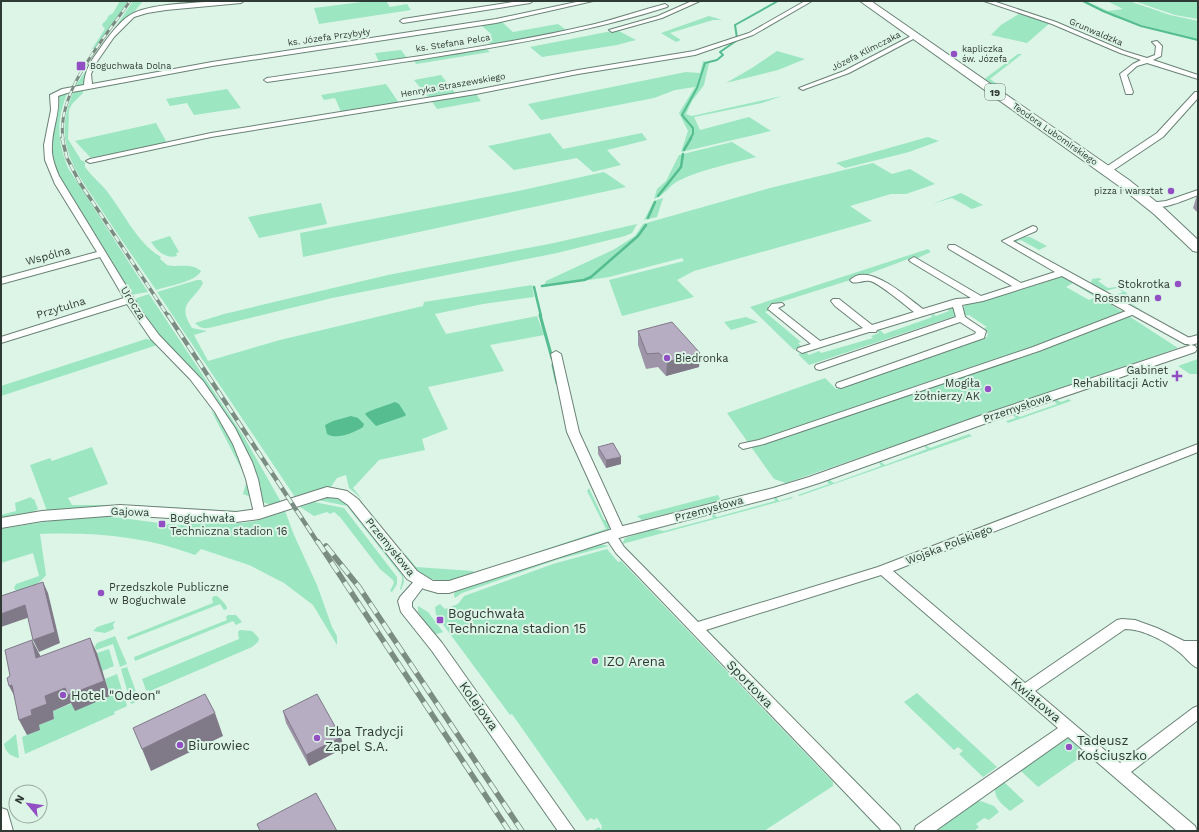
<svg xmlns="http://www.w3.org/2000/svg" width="1199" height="832" font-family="'Work Sans',sans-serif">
	<rect width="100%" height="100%" fill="#dcf5e7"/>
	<g fill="#9ce6c2" fill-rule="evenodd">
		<path d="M120,1H128L96,49H92L105,29L102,25C103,22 108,20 108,16L113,13Z"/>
		<path d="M133,1H143L88,68L85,75L86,85L74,88Z"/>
		<path d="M370,1H386L390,7L407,4L411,10L319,24L314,8Z"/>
		<path d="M1081,1H1086L1108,11L1123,9L1107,1H1129L1170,15L1198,21V41L1114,17Z"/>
		<path d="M1134,1H1198V19L1175,15Z"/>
		<path d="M1019,14L1050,23L1027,43L991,35L1001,25Z"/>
		<path d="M709,16L722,20H713L670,33L681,40L676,42L661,33Z"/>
		<path d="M501,21L513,32L558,24L569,32L491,45L483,37L492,35L481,25Z"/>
		<path d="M617,30L636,40L617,45L542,57L530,47Z"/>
		<path d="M485,48L490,52L416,64L413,59Z"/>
		<path d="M401,50L407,58L379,62L375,53Z"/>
		<path d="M777,51L805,59L778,70L726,83L752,68Z"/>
		<path d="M1018,54H1022L990,79L1002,87L1001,88H998L985,79L987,77Z"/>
		<path d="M703,61L709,63L704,85L692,101L686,114L692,116L782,96L762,103L694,117L700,130L749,117L771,131L681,152L688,131L679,113L695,87L675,90L654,98L541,120L528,104L686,72L700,73Z"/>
		<path d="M441,75L456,94L429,98L414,80Z"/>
		<path d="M386,84L399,103L342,114L335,98L324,100L321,95Z"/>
		<path d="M83,89V93L72,104L69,110L68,139L81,160L85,162V167C91,176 102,184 109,194C125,215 138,244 161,257L160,259L167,265C179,268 190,262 201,271C196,282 167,286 156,290C137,262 117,234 99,206C86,187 71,167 66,144C62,125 67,107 74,90Z"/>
		<path d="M227,89L241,108L194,115L187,103L170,106L166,99Z"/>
		<path d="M68,91C56,120 57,140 68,168L148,292L131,295L53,165L50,137L59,106L57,95Z"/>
		<path d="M476,94L481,101L437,109L431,100Z"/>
		<path d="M156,123L167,143L91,158L75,141Z"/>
		<path d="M550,133L563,149L642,133L647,140L607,150L621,165L593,172L577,158L514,170L488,146Z"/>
		<path d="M928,137L939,141L909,152L845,168L836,163Z"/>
		<path d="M732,142L756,157C730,164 702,169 678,181C669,186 665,195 654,199L657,189L666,181L679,155Z"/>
		<path d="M873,163L892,174L910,169L935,184L906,194H891L850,206L872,221L694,271L677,280L694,297L622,316L609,280L684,261L682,258L609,277L543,287L546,281L613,250L635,236L643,224L770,188Z"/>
		<path d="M604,172L626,187L303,257L300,233L523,190Z"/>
		<path d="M961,193L983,205L972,209L952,198L932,204Z"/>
		<path d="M663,198L657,217L644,220L654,201Z"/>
		<path d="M321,203L327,224L259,238L248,217Z"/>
		<path d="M637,224L632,233L625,236L557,253L332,298L213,327C205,329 201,329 195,323L224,314L388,275L554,243Z"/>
		<path d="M170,236L179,252L176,253L177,256C166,259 157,251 151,242Z"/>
		<path d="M1022,236L1030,237L1047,246L1039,250L1021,240L1015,242L1014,241Z"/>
		<path d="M928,249L931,252L911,261L908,259L863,276L768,306L770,310L765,312L801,342L798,343L802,347L794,350L750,307Z"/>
		<path d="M1059,275L1104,300L1178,348L786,483L774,479L727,413L825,378L836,389L987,337L988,334L984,328L987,327L969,315L965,316L963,312L964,306ZM1073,283L1095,297H1096L1089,300L1066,287Z"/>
		<path d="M1098,278L1102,279L1098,281L1108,288L1116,287L1127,293V296L1122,298L1145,312L1117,297L1118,294L1123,292L1117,288L1105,291L1091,283L1092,279Z"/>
		<path d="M197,280H201L203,283C193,302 176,303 192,328L207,331L194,335L208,361L280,340L423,306L424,302L532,285L534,297L483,304L435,314L446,334L537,316L544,335L490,345L504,371L428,387L448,429L422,439L425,450L379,460L353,488L362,499L349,488L346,475L337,478L331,487L323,488L295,497L157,292Z"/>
		<path d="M149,294L244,437L281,502L271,505L263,502L260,484L256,473L222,411L204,383L164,343L134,301L137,298Z"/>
		<path d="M954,307L958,314L955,316L809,365L798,354L806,352L809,355L819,351L821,353L873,338L871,336L879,333L877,331L880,330L884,334L927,319L932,317L931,315L933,314L936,316L949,311L946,308Z"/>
		<path d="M746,317L758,322L731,330L724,322Z"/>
		<path d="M146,339L152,340L157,345L1,396V386Z"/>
		<path d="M1198,359V374H1190L1178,366Z"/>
		<path d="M1055,399L1061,402L1069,399L1071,401L1008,423L1006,421L1016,418L1013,415L1014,413L1020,417L1057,404L1054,401Z"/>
		<path d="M211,410C220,416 246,469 250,482C251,487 252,492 251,497L243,494L247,480Z"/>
		<path d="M969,434L972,436L799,496L798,495L829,484L827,481L828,479L834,483L881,466L879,462H881L885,465L927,449L924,446L925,445L930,448Z"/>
		<path d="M92,447L108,484L68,498L72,505H132L237,511L234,513L47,511L30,465L50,458L52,461Z"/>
		<path d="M589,488L604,520L609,521L610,526L608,531L458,581C429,582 424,579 405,558L406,555L416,567L473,571L474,573L606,529L587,491Z"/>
		<path d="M718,495L720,499L718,501L642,520L637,516Z"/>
		<path d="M31,497L32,499H34L38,509L31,514L1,519V515L16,511L15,503Z"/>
		<path d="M323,497C336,497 343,500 352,509L403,574L404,582L401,590L400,589L402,581V576L347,506L313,499Z"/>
		<path d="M774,497H776L779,501L792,497L793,498L622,544L625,538L653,529L664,531L713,518L711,514L712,513L717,517L775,501Z"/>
		<path d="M314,502L344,508L397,577V584L392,592L390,591L394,583L393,580L380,569L340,517L334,512L330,514L327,512L314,516L300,507L302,504L303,506Z"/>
		<path d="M285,511L294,535L317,585L332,627L337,636V645L313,605L284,583L249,565L201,549L195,555C145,536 92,532 40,534L46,575C38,585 30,589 17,593L14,588L16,584L39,576L33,553L1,563V529L7,528C41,522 75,516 109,517C126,518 142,521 159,523L158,525L164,526L165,524L182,525L202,523H243L256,521Z"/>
		<path d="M599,544L609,546L556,560L462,593L455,598L454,596V593L457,591Z"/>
		<path d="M607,549L618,562L621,561L833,782V786L764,831H595L594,830L599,827L601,830L602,826L597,818L594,820L591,818L587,821L512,714L510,715L436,615L435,607L440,604L445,609L458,604L464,596L553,564Z"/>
		<path d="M214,596H217C221,600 227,604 227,609L224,610L220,604L128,640L127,637L213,603L212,598Z"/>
		<path d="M418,606L428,612L443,632L437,634L434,633L418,612Z"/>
		<path d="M228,615H236L242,622L236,625L233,621L135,661L134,657L227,620L226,617Z"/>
		<path d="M115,621V622L113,624L114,629L105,633L93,631L97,627Z"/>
		<path d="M240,630L252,631L259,638L258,642L252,647L150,691L146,690L142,679L239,639L238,632Z"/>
		<path d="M115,636L127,664L120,667L113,644L96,650L95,646L97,643Z"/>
		<path d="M109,649L114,666L102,671L97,653Z"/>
		<path d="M127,667L138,697V701L131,704L121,669Z"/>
		<path d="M117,674L127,706L114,712L115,714L25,754L22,737L39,730V725L54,719L53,711L73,703L75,710L110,696L105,679Z"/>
		<path d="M917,693L997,767L983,777L959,754L963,751L958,747L954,750L904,702Z"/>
		<path d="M16,734L19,758C10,756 6,753 4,744Z"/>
		<path d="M1064,738H1068L1085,754L1038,787L1019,769Z"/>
		<path d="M1002,783H1005L1024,801L1010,811C1002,804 994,799 995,787Z"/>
		<path d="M981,801L994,806L999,812L989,820L984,818L976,824L979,827L974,831H934L975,802Z"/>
	</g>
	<g fill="#55bd8f">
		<path d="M395,402L399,404L406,415L405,416L376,426L365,414C367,411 388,405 395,402Z"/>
		<path d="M351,416L358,418L364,424L363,427C354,433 336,440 327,434L325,425L333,421Z"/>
	</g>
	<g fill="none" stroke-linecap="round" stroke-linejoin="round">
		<g stroke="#55bd8f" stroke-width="2">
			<path d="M1083,1L1103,11L1141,26L1198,40"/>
			<path d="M737,38L735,25L778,1"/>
			<path d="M690,139L693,134V128L682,115L697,88L705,63L717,60L723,55L720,52L736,41"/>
		</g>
		<g stroke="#55bd8f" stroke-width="2.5">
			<path d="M684,150L691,138"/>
			<path d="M658,196L681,167L683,154"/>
			<path d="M648,218L655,202"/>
			<path d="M542,286L584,280L591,277L638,236L646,225"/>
			<path d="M534,287L541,316"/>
		</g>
		<g stroke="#55bd8f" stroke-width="3">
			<path d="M540,315L552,358"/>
			<path d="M553,365L557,383"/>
		</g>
		<g stroke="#6b8276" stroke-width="2">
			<path id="pedestrian" d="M1131,309H1137L1138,311L1137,313L1039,351L764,444L743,449L739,446L740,444L759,440L1033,347Z"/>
		</g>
		<g stroke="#6b8276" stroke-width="2">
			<g id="minor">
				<path d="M222,1H244L241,3L166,10L147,13L134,17L114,37L96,63L91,74L92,84L212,62L496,19L581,1H593L496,23L212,66L67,93L58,96C60,113 52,129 52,146C51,156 55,166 59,176L142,312L159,335L203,381L235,428L252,462L258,479L265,514L263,517L259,518L255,517L246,479L240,462L233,444L215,412L190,379L151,339L127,304L1,343V337L124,298L100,257L1,284V278L97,252L55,184L45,160L44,145L51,110L50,95L62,89L84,85C85,68 92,60 101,47C108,37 120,21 130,15C149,3 199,3 222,1Z"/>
				<path d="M519,1H533L530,3L403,23L400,21L403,19Z"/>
				<path d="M692,1H700L662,18L612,32L609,30L658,16Z"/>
				<path d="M805,1H812L753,35L695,55L578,74L476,94L211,137L90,163L86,161L90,159L211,133L476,90L578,70L694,51L749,33Z"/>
				<path d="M984,1H993L1056,22L1124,51L1147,58L1155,55L1156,46L1152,42L1157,41L1162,46L1161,56L1153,60L1198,75V79L1147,63L1137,66L1127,75L1133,92L1132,94H1126L1120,74L1133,64L1141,60L1120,53L1052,24Z"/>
				<path d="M665,4L668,6L667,7C605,27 542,39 477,50C407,62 337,72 267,82L264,80L267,78C376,62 487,49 595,24C619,18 642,10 665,4Z"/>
				<path d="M915,34L918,36L917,37L849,73L805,89L803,90L799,88L844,71Z"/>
				<path d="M1195,92H1198V98L1163,137L1109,173H1103V169L1157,133Z"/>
				<path d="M1198,190V195C1188,199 1156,213 1148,205L1149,203L1166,201Z"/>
				<path d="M1033,226L1036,227L1037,229L1036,231L1013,241L1193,340L1194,342L1193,344H1185L1062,276L983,301L962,305L965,317L986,331L984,338L841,388L837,387L836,385L837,383L975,334L976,332L960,322L820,370L816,369L815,367L816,365L956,317L953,307L877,330L876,332H869L802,353L797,350L798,348L811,344L768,309L772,304L782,303L784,305L778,308L820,341L863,328L835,306L831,301L833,299H839L872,325L914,312C905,305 879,283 870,281C863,280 858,284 852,282L850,280C868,261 908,298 923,309L956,299L971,298L911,262L909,260L914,257L981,296L1012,286L949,249L948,247L949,245H955L1021,283L1055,272L1002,241Z"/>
				<path d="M556,351L561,354L579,432L625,532L623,535L617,536L624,547L698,622L878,567L1198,444V452L893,571L1025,683L1117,620L1122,619L1135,620L1157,628L1184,641H1198V651L1197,652L1198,653V668C1190,665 1186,657 1179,652C1165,641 1143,629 1125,629L1035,691L1120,763L1193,708L1198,706V720L1131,772L1195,826L1197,831H1177L1068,737L935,831H914L916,826L1058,728L881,575L706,630L899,826L901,831H882L616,553L604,535L606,532L612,531L567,432L551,354Z"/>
				<path d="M421,577L426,579L427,582L412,602V607L442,643L575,831H558L432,651L401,612L398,601L400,597L416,579Z"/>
				<path d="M1,808L7,810L13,831H1Z"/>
			</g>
		</g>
		<g stroke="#6b8276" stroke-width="2">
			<g id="tertiary">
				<path d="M1198,335V343L1191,345L1187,344L1185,341L1187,338Z"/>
				<path d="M1191,345L1195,346L1197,349L1195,352L995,420L819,483L775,497L622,537L449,593H438L424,589L407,579L348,505L338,498L327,497L259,519L236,522L120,515L42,521L1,528V518L42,511L120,505L236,512L258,509L327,487L347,491L358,499L417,571L433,581H449L619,527L773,488L809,477L985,414Z"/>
			</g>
		</g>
		<g stroke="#6b8276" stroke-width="2">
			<path id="trunk" d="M860,1H871L1129,180L1164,208L1198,240V252L1193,251L1154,214L1119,186Z"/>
		</g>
		<use href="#pedestrian" fill="#fff" fill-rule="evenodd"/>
		<use href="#minor" fill="#fff" fill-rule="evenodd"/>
		<use href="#tertiary" fill="#fff" fill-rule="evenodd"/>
		<use href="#trunk" fill="#fff" fill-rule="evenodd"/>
		<g stroke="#7b8c83" stroke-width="3">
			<path id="rail-far3" d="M63,139C56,92 105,38 130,1"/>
		</g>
		<g stroke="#7b8c83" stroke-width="3.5">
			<path id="rail-far2" d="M62,138L67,158L80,183L168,316"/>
		</g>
		<g stroke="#7b8c83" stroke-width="4.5">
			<path id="rail-far1" d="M168,315L318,543"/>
		</g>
		<g stroke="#7b8c83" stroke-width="5.5">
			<g id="rail">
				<path d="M318,542L509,831"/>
				<path d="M326,546L359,587L522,831"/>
			</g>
		</g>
		<use href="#rail-far3" stroke="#dcf5e7" stroke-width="2" stroke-dasharray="5.5" stroke-linecap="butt"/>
		<use href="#rail-far2" stroke="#dcf5e7" stroke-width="2.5" stroke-dasharray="7" stroke-linecap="butt"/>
		<use href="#rail-far1" stroke="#dcf5e7" stroke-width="3" stroke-dasharray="9" stroke-linecap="butt"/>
		<use href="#rail" stroke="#dcf5e7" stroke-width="4" stroke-dasharray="12" stroke-linecap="butt"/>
	</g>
	<g fill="#9d95a7">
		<path d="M1197,195H1198V213L1193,208Z"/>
		<path d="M638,331L700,353L699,367L666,376L658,367L646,369L638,345Z"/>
		<path d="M598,447L621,464L606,468L598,454Z"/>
		<path d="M283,711L344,748L309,766L286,723Z"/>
	</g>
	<g fill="#807988">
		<path d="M700,353L699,367L666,376L667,362Z"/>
		<path d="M621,457V464L606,468V460Z"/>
		<path d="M43,582L48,593L60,643L39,652L33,640Z"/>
		<path d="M25,605L30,617L1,627V614Z"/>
		<path d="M90,638L97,653L110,696L75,711L71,703L53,711L54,719L39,725L40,730L27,735L19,720L31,710L45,696Z"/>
		<path d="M32,640L40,655L44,673L36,658Z"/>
		<path d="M12,685L17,701L9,686Z"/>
		<path d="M215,713L223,736L151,771L142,749Z"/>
		<path d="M341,737L344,748L309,766L306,755Z"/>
	</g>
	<g fill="#b7adc2" stroke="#807988">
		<path d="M672,322L700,353L667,362L659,353L647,354L638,331Z"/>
		<path d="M613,443L621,457L606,460L598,447Z"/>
		<path d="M43,582L55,632L33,640L25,605L1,614V596Z"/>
		<path d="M90,638L104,681L68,695L65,688L45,696L47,704L31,710L32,715L19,720L12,685L9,686L7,678L10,676L5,650L32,640L36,658Z"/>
		<path d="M205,694L215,713L142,749L133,728Z"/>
		<path d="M317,694L341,737L306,755L283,711Z"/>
		<path d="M316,793L337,831H260L257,824Z"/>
	</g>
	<g fill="#924fc3" stroke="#dcf5e7" stroke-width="1.5">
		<circle cx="954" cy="54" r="4"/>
		<rect x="76" y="61" width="10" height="10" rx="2"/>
		<circle cx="1171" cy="191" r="4"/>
		<circle cx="1178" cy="284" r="4"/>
		<circle cx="1158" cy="298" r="4"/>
		<circle cx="667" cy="358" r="4"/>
		<path d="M1175 370h4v4h4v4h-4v4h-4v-4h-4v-4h4z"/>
		<circle cx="988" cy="389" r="4"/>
		<rect x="158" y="520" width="8" height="8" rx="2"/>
		<circle cx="101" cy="593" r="4"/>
		<rect x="436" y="616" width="8" height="8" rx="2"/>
		<circle cx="595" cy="661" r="4"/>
		<circle cx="63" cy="695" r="4"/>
		<circle cx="317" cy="738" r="4"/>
		<circle cx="180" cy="745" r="4"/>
		<circle cx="1069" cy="747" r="4"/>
	</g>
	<g text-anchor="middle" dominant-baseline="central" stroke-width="4" stroke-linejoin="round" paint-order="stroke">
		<g font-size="9" fill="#303a35" stroke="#dcf5e7">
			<text transform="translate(1096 32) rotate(23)">Grunwaldzka</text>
			<text transform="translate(329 37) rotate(-8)">ks. Józefa Przybyły</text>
			<text transform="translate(453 43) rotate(-9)">ks. Stefana Pelca</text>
			<text transform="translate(866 51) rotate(-27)">Józefa Klimczaka</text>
			<text transform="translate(453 85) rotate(-10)">Henryka Straszewskiego</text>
			<text transform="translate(1055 134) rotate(35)">Teodora Lubomirskiego</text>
		</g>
		<g font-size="9" fill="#303a35" stroke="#dcf5e7" text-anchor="start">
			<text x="962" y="49">kapliczka<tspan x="962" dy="10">św. Józefa</tspan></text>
			<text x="90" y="66">Boguchwała Dolna</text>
			<text x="1163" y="191" text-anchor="end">pizza i warsztat</text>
		</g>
		<rect fill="#dcf5e7" stroke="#64726a" stroke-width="1" x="985" y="84" width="20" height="16" rx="3"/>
		<g font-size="10" font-weight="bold" fill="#303a35">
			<text x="995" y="92">19</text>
		</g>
		<g font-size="11" fill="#303a35" stroke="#dcf5e7">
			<text transform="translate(48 256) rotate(-15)">Wspólna</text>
			<text transform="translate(133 303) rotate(58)">Urocza</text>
			<text transform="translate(61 308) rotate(-17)">Przytulna</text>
			<text transform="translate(1017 408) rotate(-19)">Przemysłowa</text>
			<text transform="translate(709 509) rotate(-15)">Przemysłowa</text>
			<text transform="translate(130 512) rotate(2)">Gajowa</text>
			<text transform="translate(949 545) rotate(-21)">Wojska Polskiego</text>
			<text transform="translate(390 547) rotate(51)">Przemysłowa</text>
		</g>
		<g font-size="11" fill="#303a35" stroke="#dcf5e7" text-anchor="end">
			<text x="1170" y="284">Stokrotka</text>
			<text x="1150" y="298">Rossmann</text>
			<text x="675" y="358" text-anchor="start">Biedronka</text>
			<text x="1168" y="370">Gabinet<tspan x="1168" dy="13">Rehabilitacji Activ</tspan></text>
			<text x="980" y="383">Mogiła<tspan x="980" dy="13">żołnierzy AK</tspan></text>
			<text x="170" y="518" text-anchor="start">Boguchwała<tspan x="170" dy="13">Techniczna stadion 16</tspan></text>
			<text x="109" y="587" text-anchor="start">Przedszkole Publiczne<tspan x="109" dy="13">w Boguchwale</tspan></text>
		</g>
		<g font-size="13" fill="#303a35" stroke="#dcf5e7" text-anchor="start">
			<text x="448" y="613">Boguchwała<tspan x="448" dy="15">Techniczna stadion 15</tspan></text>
			<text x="603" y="661">IZO Arena</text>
			<text x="71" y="695">Hotel "Odeon"</text>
			<text x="325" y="731">Izba Tradycji<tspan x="325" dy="15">Zapel S.A.</tspan></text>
			<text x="1077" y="740">Tadeusz<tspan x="1077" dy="15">Kościuszko</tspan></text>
			<text x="188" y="745">Biurowiec</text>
		</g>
		<g font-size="13" fill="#303a35" stroke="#dcf5e7">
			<text transform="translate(750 684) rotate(46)">Sportowa</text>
			<text transform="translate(1036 700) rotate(40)">Kwiatowa</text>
			<text transform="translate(479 706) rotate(54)">Kolejowa</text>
		</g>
	</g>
	<rect width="1199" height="832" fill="none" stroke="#303a35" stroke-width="4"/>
	<g transform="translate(28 804) rotate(299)"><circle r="19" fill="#dcf5e7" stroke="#97aaa0"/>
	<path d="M0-3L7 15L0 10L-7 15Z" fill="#924fc3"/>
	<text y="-6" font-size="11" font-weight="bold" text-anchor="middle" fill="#303a35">N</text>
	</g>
</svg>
